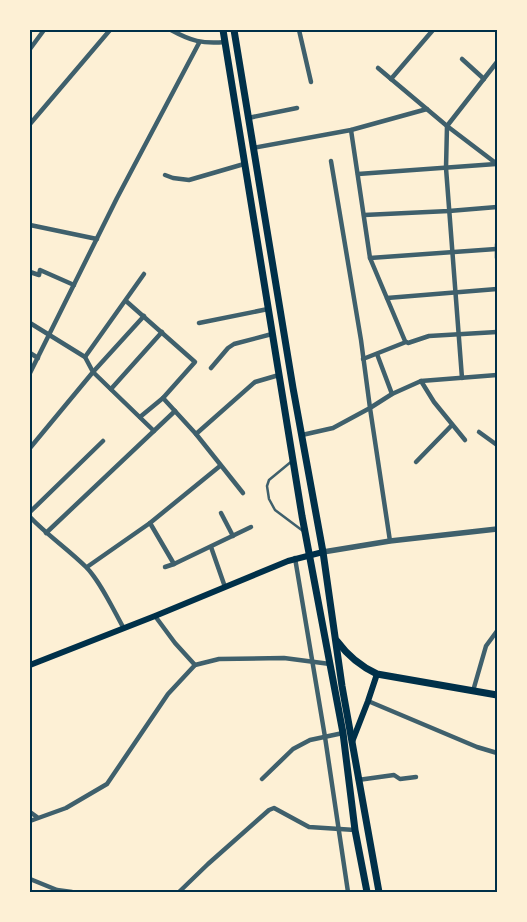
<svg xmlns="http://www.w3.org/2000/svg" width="527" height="922" font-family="'Golos Text',sans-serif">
	<rect width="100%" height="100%" fill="#fdf0d5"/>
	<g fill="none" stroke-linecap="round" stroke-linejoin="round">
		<path stroke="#3f606c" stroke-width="2.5" d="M292,461L269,480L267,486L269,499L275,510L303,531"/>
		<g stroke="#3f606c" stroke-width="4.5">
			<path d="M171,30C191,41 202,44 225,42"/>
			<path d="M299,30L311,82"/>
			<path d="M30,49L44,30"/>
			<path d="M462,59L484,79"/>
			<path d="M378,68L447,126L497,164"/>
			<path d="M391,79L433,30"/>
			<path d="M248,118L297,108"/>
			<path d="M30,124L110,30"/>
			<path d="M351,130L370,258L405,341L408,343L429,336L497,332"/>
			<path d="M253,148L351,130L427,109"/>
			<path d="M358,174L496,164"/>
			<path d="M165,175L173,178L189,180L244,164"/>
			<path d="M364,215L449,211L497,207"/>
			<path d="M30,225L97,239"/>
			<path d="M497,244V258"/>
			<path d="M370,258L496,249"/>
			<path d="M30,272L39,275L40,270L74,285"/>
			<path d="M387,298L497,289"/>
			<path d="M126,301L195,362L163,398L140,417"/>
			<path d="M144,316L93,372L154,431"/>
			<path d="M30,323L85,357L93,372L30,448"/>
			<path d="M199,323L268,309"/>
			<path d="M30,353L38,358"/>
			<path d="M377,354L392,394"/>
			<path d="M85,357L144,274"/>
			<path d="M363,359L406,342"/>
			<path d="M211,368L228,348L234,344L272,334"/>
			<path d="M30,373L117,198L199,43"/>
			<path d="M462,378L446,168L447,126L497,62"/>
			<path d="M421,381L434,402L465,440"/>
			<path d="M111,389L162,332"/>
			<path d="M163,398L196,434L243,493"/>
			<path d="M479,432L497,445"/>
			<path d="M196,434L255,382L279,375"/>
			<path d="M302,435L333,428L370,408L361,340L331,161"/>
			<path d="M416,462L452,425"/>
			<path d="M30,512L103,441"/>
			<path d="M221,513L233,536"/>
			<path d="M30,517C47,535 68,549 86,567C100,581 113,609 123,627"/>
			<path d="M150,523L220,466"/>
			<path d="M46,533L175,411"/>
			<path d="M390,541L370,408L392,394L421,381L497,375"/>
			<path d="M211,547L225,587"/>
			<path d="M295,558L325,737L348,892"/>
			<path d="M87,567L150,523L174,564L251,527"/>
			<path d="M165,567L174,564"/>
			<path d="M155,616L175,643L195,665"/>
			<path d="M473,691L486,646L497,631"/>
			<path d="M368,701L477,747L497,753"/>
			<path d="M262,779L293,749L310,740L343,733"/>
			<path d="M358,780L394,775L400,779L416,777"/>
			<path d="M30,812L37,817"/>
			<path d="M30,821L66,808L107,784L168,694L195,665L219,659L284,658L330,664"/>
			<path d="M30,879L57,890L72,892"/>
			<path d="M179,892L208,864L269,810L274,808L309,827L355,830"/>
		</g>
		<path stroke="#3f606c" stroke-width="5.5" d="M323,552L390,541L497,529"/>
		<g stroke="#003049" stroke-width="6">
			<path d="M30,665L155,616L288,561L323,552"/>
			<path d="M352,742L368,701L377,674"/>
		</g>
		<g stroke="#003049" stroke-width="7">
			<path d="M223,30L302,516L343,733L355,830L367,892"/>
			<path d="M234,30L293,388L323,552L342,686L379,892"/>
			<path d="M337,641C348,656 360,666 377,674L497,695"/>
		</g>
	</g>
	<rect width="527" height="922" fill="none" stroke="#fdf0d5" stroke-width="62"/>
	<rect x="31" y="31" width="465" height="860" fill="none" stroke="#003049" stroke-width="2"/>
</svg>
